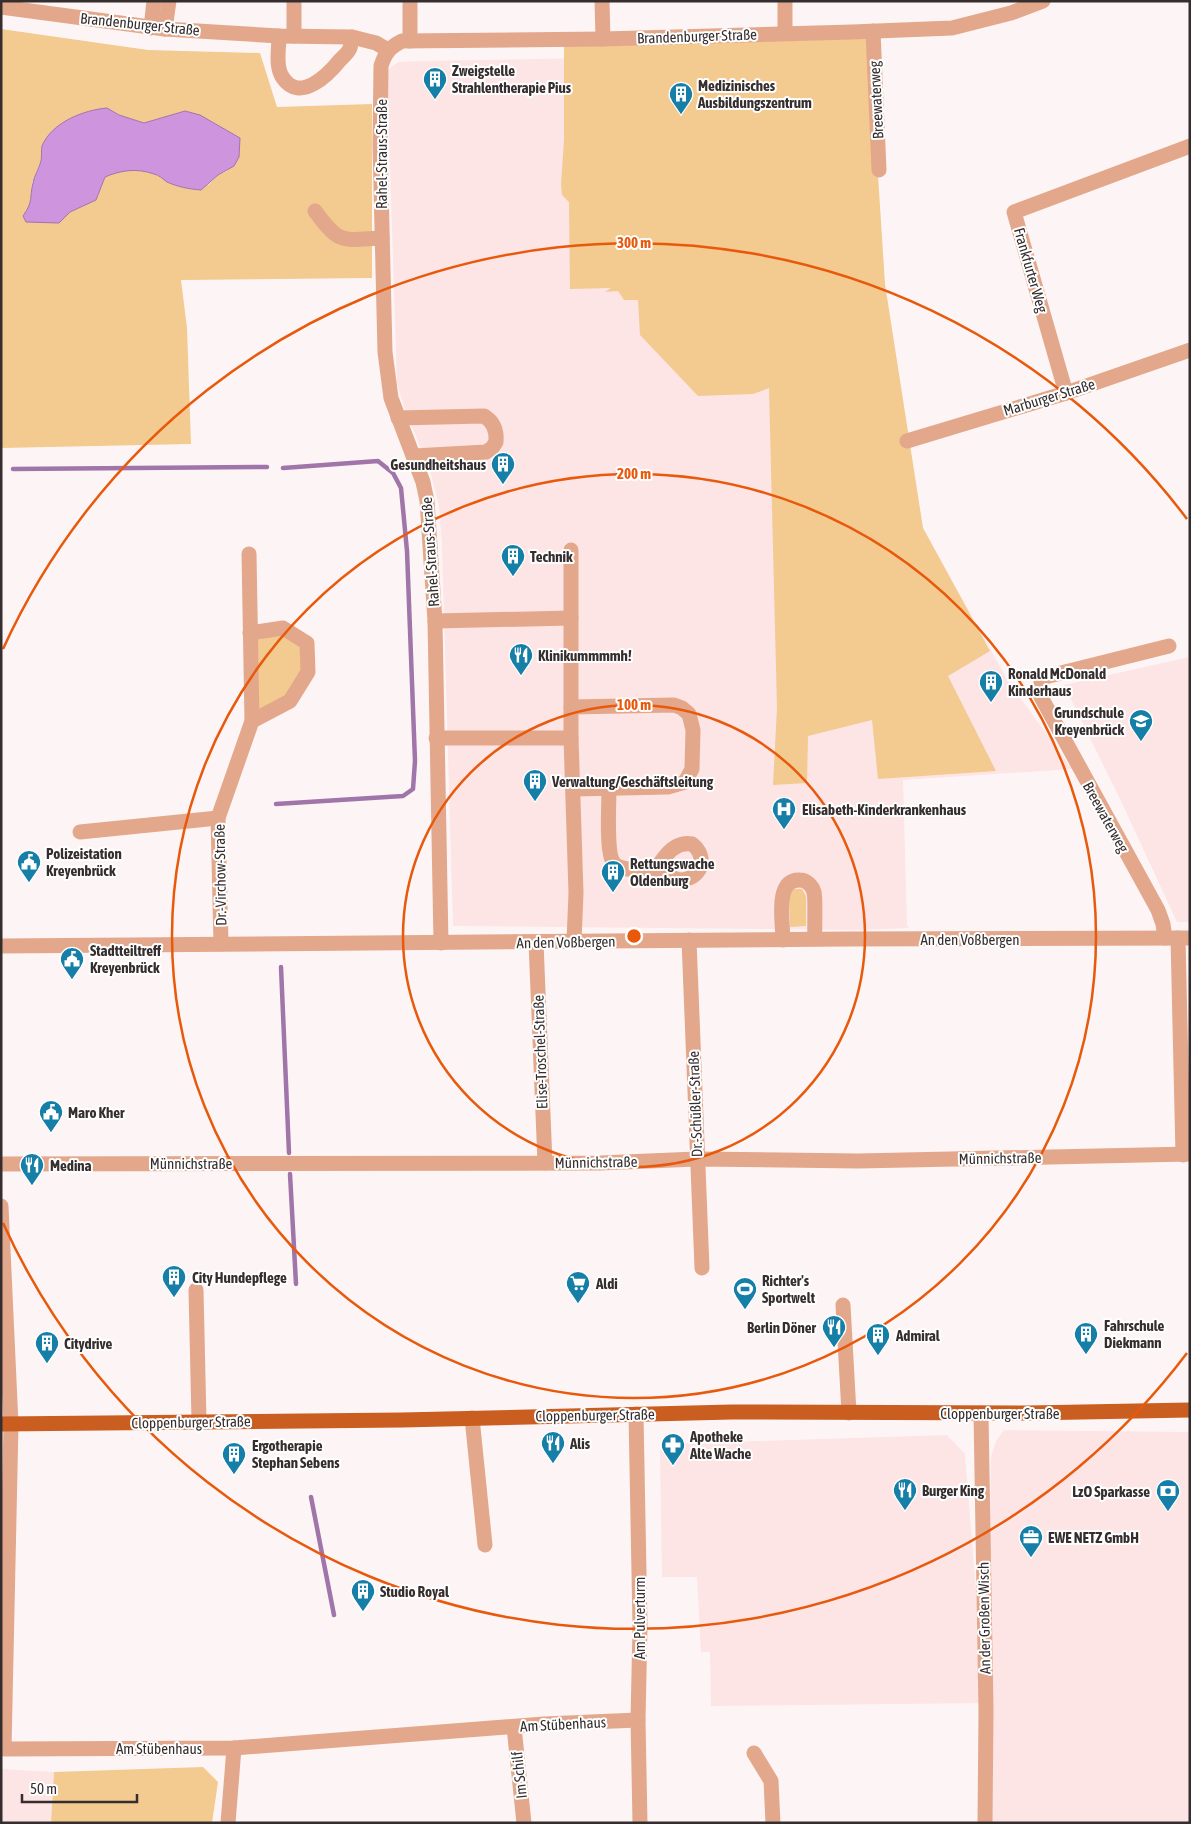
<svg xmlns="http://www.w3.org/2000/svg" width="1191" height="1824" font-family="'Asap Condensed',sans-serif">
	<rect width="100%" height="100%" fill="#fdf5f5"/>
	<g fill="#fde4e5">
		<path d="M870,53L883,365L923,528L1008,681L1072,769L903,780L907,925L909,928L859,930L453,926L442,545L439,506L430,471L405,410L397,383L387,72L392,66L399,62L421,61Z"/>
		<path d="M1190,657V922H1177L1120,799L1064,685Z"/>
		<path d="M1004,1430L1190,1432V1823H986L991,1457L996,1441Z"/>
		<path d="M947,1435L965,1454L985,1703L711,1706L710,1652H701L697,1577H662L660,1450L665,1444Z"/>
		<path d="M1,1769L54,1772L51,1823H1Z"/>
	</g>
	<g fill="#f3ca90" fill-rule="evenodd">
		<path d="M1,29L148,50L260,53L277,107L372,104V278L181,280L187,328L191,444L1,448ZM107,108L119,115L144,123L185,111L211,121L240,138L227,171L218,175L208,185C198,184 173,184 165,180C161,179 159,175 155,174C138,167 121,170 105,177L96,200L70,212L59,223L23,216L31,205L32,183L41,161L42,146Z"/>
		<path d="M869,36L885,284L923,528L990,651L948,676L996,771L878,779L872,720L808,736L807,783L773,785L777,708L769,388L753,394L698,396L640,335L638,300H624L618,291L605,292L611,288L570,289L569,202L562,195L561,184L564,140V39Z"/>
		<path d="M283,628L307,643L308,672L290,701L252,721L250,634Z"/>
		<path d="M794,889H802L806,896V926L790,927L789,894Z"/>
		<path d="M203,1767L218,1782L212,1823H51L54,1772Z"/>
	</g>
	<path fill="#ce94de" stroke="#a075a9" d="M107,108L119,115L144,123L185,111L200,115L240,138L239,157L234,166L218,175L201,190C189,189 178,187 167,182C163,179 159,175 154,174C137,168 121,170 105,177L96,200L70,212L59,223L26,222L23,216C34,200 29,199 33,183C34,176 39,169 41,161C42,156 41,150 42,146C52,122 84,110 107,108Z"/>
	<g fill="none" stroke-linecap="round" stroke-linejoin="round">
		<g stroke="#a075a9" stroke-width="4.5">
			<path d="M13,469L267,467"/>
			<path d="M276,804L403,796L413,789L415,761L407,551L401,488L393,473L378,461L283,468"/>
			<path d="M281,967L289,1153"/>
			<path d="M290,1174L296,1284"/>
			<path d="M311,1497L334,1615"/>
		</g>
		<g stroke="#e3a88b" stroke-width="15">
			<path d="M410,1V41"/>
			<path d="M602,1L603,39"/>
			<path d="M785,1V33"/>
			<path d="M1,7L165,29L279,36L352,37L376,43L388,50"/>
			<path d="M151,28L154,1"/>
			<path d="M165,29L169,1"/>
			<path d="M873,31L879,170"/>
			<path d="M279,36C279,49 275,67 283,78C300,103 328,75 340,60C343,57 348,53 350,48C351,45 351,40 352,37"/>
			<path d="M294,36V1"/>
			<path d="M315,211C340,245 341,240 382,238"/>
			<path d="M1066,393L1014,212L1190,146"/>
			<path d="M398,418L484,416C494,422 497,431 496,442L492,448L486,452L414,456"/>
			<path d="M907,441L1066,393L1190,350"/>
			<path d="M571,550V738L576,893L574,941"/>
			<path d="M435,621L571,618"/>
			<path d="M250,633L283,628L307,643L308,672L290,701L252,721"/>
			<path d="M571,707L674,705L682,708L689,714L693,730L692,769L685,782L668,787L574,789"/>
			<path d="M436,738H571"/>
			<path d="M609,789C609,804 606,851 613,862C620,873 642,868 654,869C664,869 671,880 682,880C702,878 708,856 692,844C674,841 665,856 656,869"/>
			<path d="M80,832L218,818"/>
			<path d="M1165,938L1163,924L1158,910L1041,697V678L1169,646"/>
			<path d="M1178,938L1183,1155"/>
			<path d="M689,940L702,1268"/>
			<path d="M783,940C783,923 774,879 800,880C806,880 812,885 814,892C816,901 814,929 815,939"/>
			<path d="M536,942L545,1163"/>
			<path d="M441,943L435,621L427,501L423,482L391,398L385,352L380,145L381,66C385,53 390,47 402,41L603,39L852,32L952,28L1011,13L1043,1"/>
			<path d="M221,944L218,818L252,721L249,554"/>
			<path d="M1,946L847,939L1190,938"/>
			<path d="M1,1164L600,1163L697,1159L858,1161L1190,1154"/>
			<path d="M1,1206L11,1424L4,1749L234,1748L544,1724L638,1720"/>
			<path d="M196,1290L199,1421"/>
			<path d="M843,1305L849,1413"/>
			<path d="M981,1413L986,1710L985,1823"/>
			<path d="M636,1414L640,1626L638,1720L640,1823"/>
			<path d="M472,1418L485,1545"/>
			<path d="M514,1727L524,1823"/>
			<path d="M754,1753L771,1781L773,1823"/>
			<path d="M228,1823L234,1748"/>
		</g>
		<path stroke="#c95e20" stroke-width="15" d="M1,1424L402,1420L732,1412L1028,1413L1190,1410"/>
	</g>
	<g fill="none" stroke="#e8590c" stroke-width="2.5">
		<circle cx="634" cy="936" r="231"/>
		<circle cx="634" cy="936" r="462"/>
		<path d="M1187 1353A693 693 0 0 1 3 1223M3 649A693 693 0 0 1 1187 519"/>
	</g>
	<defs>
		<g id="building-pin" transform="scale(1.25)"><path d="M0 17L-7.5 6A9.5 9.5 0 1 1 7.5 6Z" fill="#157fa8" stroke="#fff"/><path d="M-4-6H4V6H1V3H-1V6H-4ZM-2.5-4.3h1.7v1.8h-1.7ZM.8-4.3h1.7v1.8H.8ZM-2.5-1h1.7V.8h-1.7ZM.8-1h1.7V.8H.8Z" fill="#fff"/></g>
		<g id="restaurant-pin" transform="scale(1.25)"><path d="M0 17L-7.5 6A9.5 9.5 0 1 1 7.5 6Z" fill="#157fa8" stroke="#fff"/><path d="M-5-6h1v4h1v-4h1v4h1v-4h1v5L-1.5 .5V6h-2V.5L-5-1ZM5-6V6H3V1.5H1.5Q1.5-4 5-6Z" fill="#fff"/></g>
		<g id="school-pin" transform="scale(1.25)"><path d="M0 17L-7.5 6A9.5 9.5 0 1 1 7.5 6Z" fill="#157fa8" stroke="#fff"/><path d="M0-5L7-2L0 1L-7-2ZM-4 1L0 2.5L4 1V4Q0 6-4 4Z" fill="#fff"/></g>
		<g id="hospital-pin" transform="scale(1.25)"><path d="M0 17L-7.5 6A9.5 9.5 0 1 1 7.5 6Z" fill="#157fa8" stroke="#fff"/><path d="M-5-5h3v3.5h4V-5h3V5h-3V1.5h-4V5h-3Z" fill="#fff"/></g>
		<g id="civic-pin" transform="scale(1.25)"><path d="M0 17L-7.5 6A9.5 9.5 0 1 1 7.5 6Z" fill="#157fa8" stroke="#fff"/><path d="M-.6-6.5H3V-4.5H.6V-3L4-1V1h2V6H-6V1h2V-1L-.6-3ZM-1.2 2.5V6h2.4V2.5Z" fill="#fff"/></g>
		<g id="supermarket-pin" transform="scale(1.25)"><path d="M0 17L-7.5 6A9.5 9.5 0 1 1 7.5 6Z" fill="#157fa8" stroke="#fff"/><path d="M-6-5.5h2.5l.6 2H6L4.5 2H-2.5L-4.4-4H-6ZM-1.5 3.2a1.3 1.3 0 1 0 .1 0ZM3 3.2a1.3 1.3 0 1 0 .1 0Z" fill="#fff"/></g>
		<g id="stadium-pin" transform="scale(1.25)"><path d="M0 17L-7.5 6A9.5 9.5 0 1 1 7.5 6Z" fill="#157fa8" stroke="#fff"/><path d="M0-5a6.5 5 0 1 0 0 10a6.5 5 0 1 0 0-10ZM-3.5-1.8h7v3.6h-7Z" fill="#fff"/></g>
		<g id="pharmacy-pin" transform="scale(1.25)"><path d="M0 17L-7.5 6A9.5 9.5 0 1 1 7.5 6Z" fill="#157fa8" stroke="#fff"/><path d="M-2-6h4v4h4v4h-4v4h-4v-4h-4v-4h4Z" fill="#fff"/></g>
		<g id="bank-pin" transform="scale(1.25)"><path d="M0 17L-7.5 6A9.5 9.5 0 1 1 7.5 6Z" fill="#157fa8" stroke="#fff"/><path d="M-6-4H6V4H-6ZM0-2.3a2.3 2.3 0 1 0 0 4.6a2.3 2.3 0 1 0 0-4.6Z" fill="#fff"/></g>
		<g id="office-pin" transform="scale(1.25)"><path d="M0 17L-7.5 6A9.5 9.5 0 1 1 7.5 6Z" fill="#157fa8" stroke="#fff"/><path d="M-6-3h4V-5.5h4V-3h4V5H-6ZM-1-4.5V-3h2v-1.5ZM-6 0V1H6V0Z" fill="#fff"/></g>
	</defs>
	<g fill-rule="evenodd">
		<use href="#building-pin" x="435" y="79"/>
		<use href="#building-pin" x="681" y="94"/>
		<use href="#building-pin" x="503" y="464"/>
		<use href="#building-pin" x="513" y="556"/>
		<use href="#restaurant-pin" x="521" y="655"/>
		<use href="#building-pin" x="991" y="682"/>
		<use href="#school-pin" x="1141" y="721"/>
		<use href="#building-pin" x="535" y="781"/>
		<use href="#hospital-pin" x="784" y="809"/>
		<use href="#civic-pin" x="29" y="862"/>
		<use href="#building-pin" x="613" y="872"/>
		<use href="#civic-pin" x="72" y="959"/>
		<use href="#civic-pin" x="51" y="1112"/>
		<use href="#restaurant-pin" x="32" y="1165"/>
		<use href="#building-pin" x="174" y="1277"/>
		<use href="#supermarket-pin" x="578" y="1283"/>
		<use href="#stadium-pin" x="745" y="1289"/>
		<use href="#restaurant-pin" x="834" y="1327"/>
		<use href="#building-pin" x="1086" y="1334"/>
		<use href="#building-pin" x="878" y="1335"/>
		<use href="#building-pin" x="47" y="1343"/>
		<use href="#restaurant-pin" x="553" y="1443"/>
		<use href="#pharmacy-pin" x="673" y="1445"/>
		<use href="#building-pin" x="234" y="1454"/>
		<use href="#restaurant-pin" x="905" y="1490"/>
		<use href="#bank-pin" x="1168" y="1491"/>
		<use href="#office-pin" x="1031" y="1537"/>
		<use href="#building-pin" x="363" y="1591"/>
	</g>
	<g text-anchor="middle" dominant-baseline="central" stroke-width="4" stroke-linejoin="round" paint-order="stroke">
		<g font-size="15" fill="#362e2e" stroke="#fff">
			<text transform="translate(140 24) rotate(6)">Brandenburger Straße</text>
			<text transform="translate(697 36) rotate(-2)">Brandenburger Straße</text>
			<text transform="translate(876 100) rotate(-93)">Breewaterweg</text>
			<text transform="translate(381 154) rotate(-90)">Rahel-Straus-Straße</text>
			<text transform="translate(1031 270) rotate(74)">Frankfurter Weg</text>
			<text transform="translate(1049 397) rotate(-17)">Marburger Straße</text>
			<text transform="translate(430 552) rotate(-94)">Rahel-Straus-Straße</text>
			<text transform="translate(1106 817) rotate(61)">Breewaterweg</text>
			<text transform="translate(220 875) rotate(-91)">Dr.-Virchow-Straße</text>
			<text x="970" y="939">An den Voßbergen</text>
			<text transform="translate(566 942) rotate(-1)">An den Voßbergen</text>
			<text transform="translate(540 1052) rotate(-92)">Elise-Troschel-Straße</text>
			<text transform="translate(695 1104) rotate(-92)">Dr.-Schüßler-Straße</text>
			<text transform="translate(1000 1158) rotate(-1)">Münnichstraße</text>
			<text transform="translate(596 1162) rotate(-1)">Münnichstraße</text>
			<text x="191" y="1163">Münnichstraße</text>
			<text x="1000" y="1413">Cloppenburger Straße</text>
			<text transform="translate(595 1415) rotate(-1)">Cloppenburger Straße</text>
			<text transform="translate(191 1422) rotate(-1)">Cloppenburger Straße</text>
			<text transform="translate(639 1618) rotate(-90)">Am Pulverturm</text>
			<text transform="translate(984 1618) rotate(-91)">An der Großen Wisch</text>
			<text transform="translate(563 1724) rotate(-3)">Am Stübenhaus</text>
			<text x="159" y="1748">Am Stübenhaus</text>
			<text transform="translate(519 1775) rotate(-96)">Im Schilf</text>
		</g>
		<g font-size="15" font-weight="bold" fill="#362e2e" stroke="#fff" text-anchor="start">
			<text x="452" y="70">Zweigstelle<tspan x="452" dy="17">Strahlentherapie Pius</tspan></text>
			<text x="698" y="85">Medizinisches<tspan x="698" dy="17">Ausbildungszentrum</tspan></text>
			<text x="486" y="464" text-anchor="end">Gesundheitshaus</text>
			<text x="530" y="556">Technik</text>
			<text x="538" y="655">Klinikummmmh!</text>
			<text x="1008" y="673">Ronald McDonald<tspan x="1008" dy="17">Kinderhaus</tspan></text>
			<text x="1124" y="712" text-anchor="end">Grundschule<tspan x="1124" dy="17">Kreyenbrück</tspan></text>
			<text x="552" y="781">Verwaltung/Geschäftsleitung</text>
			<text x="802" y="809">Elisabeth-Kinderkrankenhaus</text>
			<text x="46" y="853">Polizeistation<tspan x="46" dy="17">Kreyenbrück</tspan></text>
			<text x="630" y="863">Rettungswache<tspan x="630" dy="17">Oldenburg</tspan></text>
			<text x="90" y="950">Stadtteiltreff<tspan x="90" dy="17">Kreyenbrück</tspan></text>
			<text x="68" y="1112">Maro Kher</text>
			<text x="50" y="1165">Medina</text>
			<text x="192" y="1277">City Hundepflege</text>
			<text x="762" y="1280">Richter's<tspan x="762" dy="17">Sportwelt</tspan></text>
			<text x="596" y="1283">Aldi</text>
			<text x="1104" y="1325">Fahrschule<tspan x="1104" dy="17">Diekmann</tspan></text>
			<text x="816" y="1327" text-anchor="end">Berlin Döner</text>
			<text x="896" y="1335">Admiral</text>
			<text x="64" y="1343">Citydrive</text>
			<text x="690" y="1436">Apotheke<tspan x="690" dy="17">Alte Wache</tspan></text>
			<text x="570" y="1443">Alis</text>
			<text x="252" y="1445">Ergotherapie<tspan x="252" dy="17">Stephan Sebens</tspan></text>
			<text x="922" y="1490">Burger King</text>
			<text x="1150" y="1491" text-anchor="end">LzO Sparkasse</text>
			<text x="1048" y="1537">EWE NETZ GmbH</text>
			<text x="380" y="1591">Studio Royal</text>
		</g>
	</g>
	<circle cx="634" cy="936" r="8" fill="#e8590c" stroke="#fff" stroke-width="2.5"/>
	<g font-size="15" text-anchor="middle" font-weight="bold" fill="#e8590c" stroke="#fff" stroke-width="4" stroke-linejoin="round" paint-order="stroke">
		<text x="634" y="248">300 m</text>
		<text x="634" y="479">200 m</text>
		<text x="634" y="710">100 m</text>
	</g>
	<rect width="1191" height="1824" fill="none" stroke="#362e2e" stroke-width="5"/>
	<path d="M22 1794v8h115v-8" fill="none" stroke="#362e2e" stroke-width="2.5"/>
	<text x="30" y="1794" font-size="15" fill="#362e2e" stroke="#ffffff" stroke-width="4" paint-order="stroke">50 m</text>
</svg>
